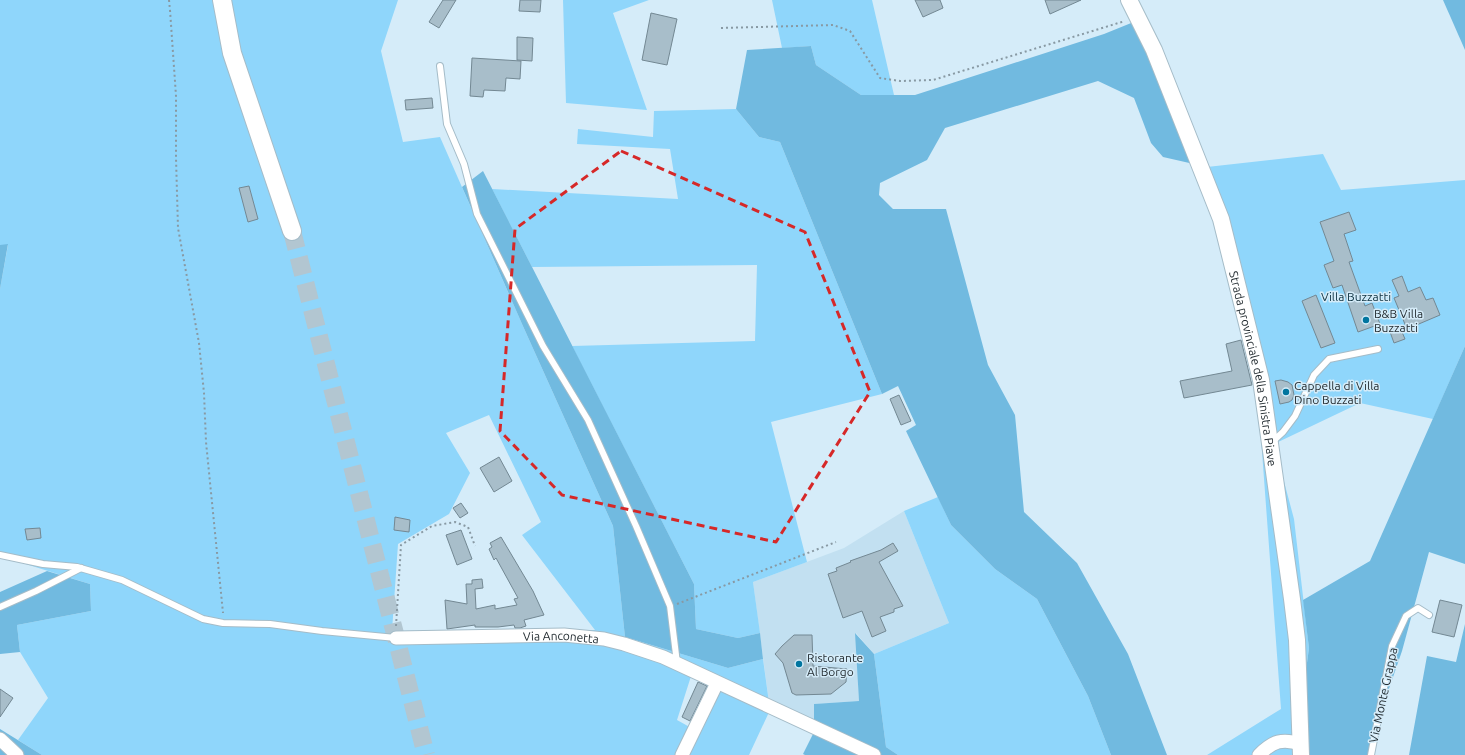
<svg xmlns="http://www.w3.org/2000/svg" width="1465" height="755" font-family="Ubuntu,sans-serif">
	<rect width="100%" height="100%" fill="#d5ecf9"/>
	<path fill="#c2e0f1" d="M904,511L949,623L874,654L856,633L859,701L814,704V732L770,710L753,582L844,548Z"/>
	<g fill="#8fd6fb" fill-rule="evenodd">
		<path d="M0,0H398L381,51L403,142L440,137L522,324L613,526L625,637L728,668L763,659L770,710L749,755H42L18,740L48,698L20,652L17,625L91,611L90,584L0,556V289L8,245H0ZM489,415L541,522L522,535L595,630L392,631L398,544L449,514L470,473L446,433ZM693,670L718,682L695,730L677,720Z"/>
		<path d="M563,0H649L613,13L647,110L566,103Z"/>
		<path d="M772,0H872L894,95H861L816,65L811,46L782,48Z"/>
		<path d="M736,109L759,137L780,142L882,394L771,422L807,562L753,582L760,633L738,638L696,629L694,584L572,346L755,341L757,265L532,267L492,189L678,199L670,149L577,144L578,129L653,137L654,111Z"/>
		<path d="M1323,154L1341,190L1465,180V346L1433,419L1360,403L1274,444L1294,519L1309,648L1303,692L1300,755H1207L1281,709L1261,438L1274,444L1207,167Z"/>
		<path d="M938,497L951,525L995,569L1037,599L1088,696L1111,755H898L886,747L874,654L949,623L904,511Z"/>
	</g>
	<g fill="#71bae0">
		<path d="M1443,0H1465V50Z"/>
		<path d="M1146,17L1207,167L1163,157L1151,143L1134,98L1098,81L945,128L927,160L880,183L879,195L893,209H946L988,365L1015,415L1024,512L1077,563L1128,654L1167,755H1111L1088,696L1037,599L995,569L951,525L906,431L916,425L898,386L882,394L780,142L759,137L736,109L747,50L811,46L816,65L861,95H915L1104,34Z"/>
		<path d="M483,171L694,584L696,629L738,638L760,633L763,659L728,668L625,637L613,526L522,324L462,187Z"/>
		<path d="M8,244L0,289V245Z"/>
		<path d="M1465,346V564L1429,552L1402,651L1374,732L1371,755H1300L1303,692L1309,648L1303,600L1370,561Z"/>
		<path d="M47,571L90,584L91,611L17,625L20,652L0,654V592Z"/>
		<path d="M1465,624V755H1409L1427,656L1456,662Z"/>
		<path d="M855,633L874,654L886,747L898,755H805L803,754L814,732V704L859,701Z"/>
		<path d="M0,729L42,755H0Z"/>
	</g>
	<g fill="#a8beca" stroke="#738893">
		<path d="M443,0H456L439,28L429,22Z"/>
		<path d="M520,0H541L540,12L519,11Z"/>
		<path d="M915,0H940L943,8L923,17Z"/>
		<path d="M1045,0H1081L1050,14Z"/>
		<path d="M651,13L677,19L667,65L642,60Z"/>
		<path d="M517,37L533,38L532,61L517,60Z"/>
		<path d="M472,58L521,61L520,79L506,78L505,91L484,90L483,97L470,96Z"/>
		<path d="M432,98L433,108L406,110L405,100Z"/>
		<path d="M249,186L258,219L248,222L239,188Z"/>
		<path d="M1349,212L1356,230L1344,234L1353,261L1349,262L1365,306L1372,303L1380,324L1358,332L1342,285L1333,288L1324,265L1334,261L1320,222Z"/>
		<path d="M1402,276L1408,292L1420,287L1426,300L1433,298L1440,315L1407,329L1394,298L1399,296L1392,280Z"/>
		<path d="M1316,295L1335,343L1321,348L1302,301Z"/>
		<path d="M1399,325L1405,339L1394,343L1389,329Z"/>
		<path d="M1241,340L1252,385L1184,398L1180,381L1232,371L1226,344Z"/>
		<path d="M1281,380L1288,382L1292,385L1294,395L1292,400L1289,402L1280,404L1275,381Z"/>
		<path d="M899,395L911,421L901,425L890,399Z"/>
		<path d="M499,457L512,481L494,492L480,468Z"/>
		<path d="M461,503L468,513L460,518L453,508Z"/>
		<path d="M395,517L410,520L409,532L394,530Z"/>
		<path d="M40,528L41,538L27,540L25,529Z"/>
		<path d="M461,530L472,559L457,565L446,535Z"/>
		<path d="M501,537L533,591L544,615L524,620L526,626L520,628H515L514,625L498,627H475V625L447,629L445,600L467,604L466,584H472V580L482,579L483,588L475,589L476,609L495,605V609L517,605L514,599L518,598L496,558L494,560L489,549L492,547L490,543Z"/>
		<path d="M893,543L898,551L879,562L903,606L894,609V612L880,617L886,631L872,637L862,611L843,618L828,574L837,571L836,568L851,562L850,561L881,550Z"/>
		<path d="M1440,600L1462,605L1454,637L1432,632Z"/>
		<path d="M794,635H812L813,666L847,669L846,682L831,694L796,695L792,693L783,663L775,654L782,646Z"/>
		<path d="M698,682L707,686L690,721L682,717Z"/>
		<path d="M0,689L13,698L0,717Z"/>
	</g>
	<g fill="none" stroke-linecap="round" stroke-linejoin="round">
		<path stroke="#b2c6d1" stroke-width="18" stroke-dasharray="18 9" stroke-linecap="butt" d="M292,231L426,755"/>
		<g stroke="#a5bcc8" stroke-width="8">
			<g id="service">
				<path d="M440,66L447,124L464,164L477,214L543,346L588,420L636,526L670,606L677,663"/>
				<path d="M1272,442L1283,432L1295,416L1314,375L1329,359L1378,349"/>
				<path d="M0,555L43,564L77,567L122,580L203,619L223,623L270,624L322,631L396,638"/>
				<path d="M0,607L36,591L81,568"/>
				<path d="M1371,755L1392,646L1406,616L1418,608L1429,615"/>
			</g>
		</g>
		<g stroke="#a5bcc8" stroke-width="15">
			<g id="minor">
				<path id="s1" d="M396,638L564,635L604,639L624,644L663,657L874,755"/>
				<path d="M0,739L17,755"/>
				<path d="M682,755L717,683"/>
				<path d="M1259,755C1273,741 1282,738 1301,744"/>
			</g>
		</g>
		<g stroke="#a5bcc8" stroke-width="18">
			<g id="tertiary">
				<path id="s2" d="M1129,0L1154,50L1221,219L1261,380L1292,599L1297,640L1301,755"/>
			</g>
		</g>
		<g stroke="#a5bcc8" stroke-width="20">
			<path id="secondary" d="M222,0L232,53L292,231"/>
		</g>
		<g stroke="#8899a3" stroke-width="2" stroke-dasharray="2 3" stroke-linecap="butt">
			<path d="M169,0L170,10L176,96V158L178,228L199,343L204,393L206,442L223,613"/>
			<path d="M721,28L833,25L850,31L880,78L900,81L933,80L1125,21"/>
			<path d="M677,604L836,542"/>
			<path d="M396,626L401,545L432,526L455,522L468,527L475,546"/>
		</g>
		<use href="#service" stroke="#fff" stroke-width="6"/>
		<use href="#minor" stroke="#fff" stroke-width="13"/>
		<use href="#tertiary" stroke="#fff" stroke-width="16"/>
		<use href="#secondary" stroke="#fff" stroke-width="18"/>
	</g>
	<path fill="none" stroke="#d62828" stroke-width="3" stroke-dasharray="8 5" stroke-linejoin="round" d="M621,151L805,232L870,392L776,542L562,495L500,431L515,229Z"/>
	<g fill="#00759f" stroke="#d5ecf9" stroke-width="1.5">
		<circle cx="1366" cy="320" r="4"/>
		<circle cx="1286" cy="392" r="4"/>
		<circle cx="799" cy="664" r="4"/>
	</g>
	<g text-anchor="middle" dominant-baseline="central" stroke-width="3" stroke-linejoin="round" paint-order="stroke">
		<g font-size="12" fill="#0d303f" stroke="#d5ecf9">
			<text x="1356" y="296">Villa Buzzatti</text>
		</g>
		<g font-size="12" fill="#242d32" stroke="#d5ecf9" text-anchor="start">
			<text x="1374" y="313">B&amp;B Villa<tspan x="1374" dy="14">Buzzatti</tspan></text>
			<text x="1294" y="385">Cappella di Villa<tspan x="1294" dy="14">Dino Buzzati</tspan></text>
			<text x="807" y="657">Ristorante<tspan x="807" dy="14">Al Borgo</tspan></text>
		</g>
		<g font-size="12" fill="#242d32" stroke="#d5ecf9">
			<text stroke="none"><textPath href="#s2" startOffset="391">Strada provinciale della Sinistra Piave</textPath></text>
			<text stroke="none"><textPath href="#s1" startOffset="165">Via Anconetta</textPath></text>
			<text transform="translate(1383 695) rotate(-78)">Via Monte Grappa</text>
		</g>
	</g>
</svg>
